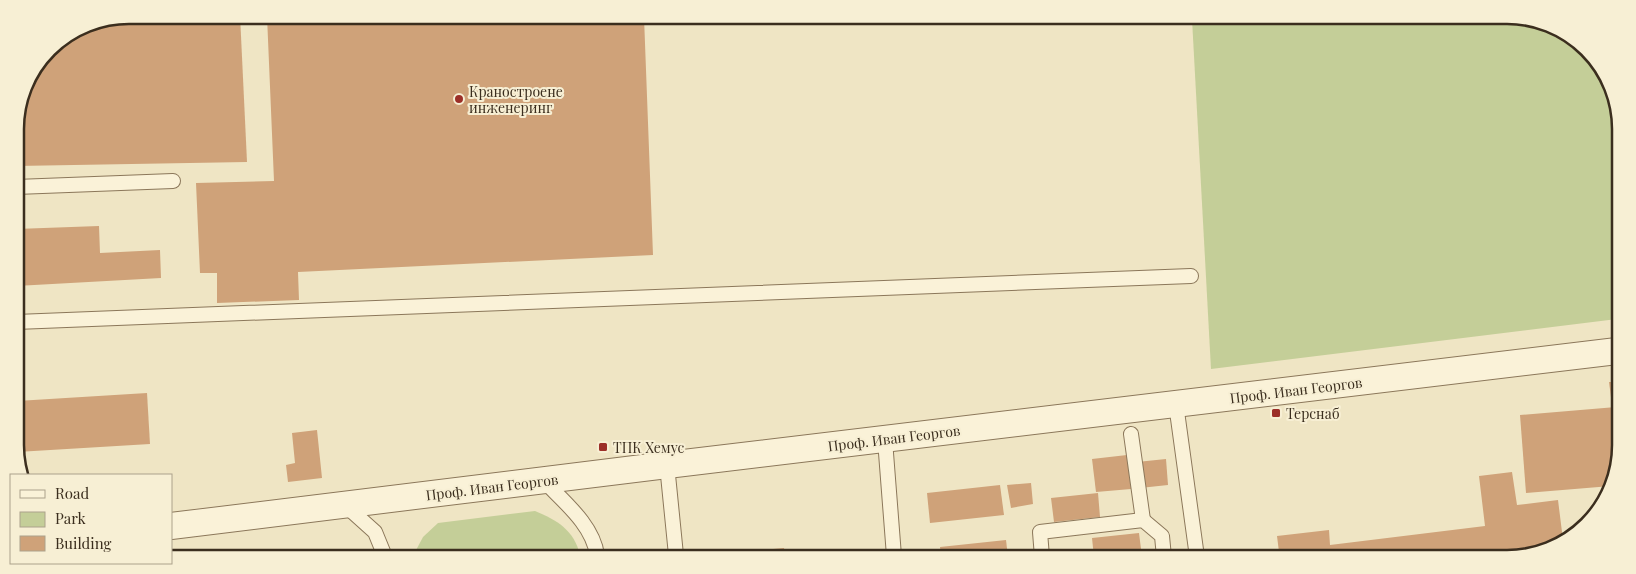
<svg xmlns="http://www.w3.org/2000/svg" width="1636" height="574" font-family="'Playfair Display',serif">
	<rect width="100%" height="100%" fill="#efe5c4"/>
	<g fill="#c4ce98">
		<path d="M1192,19L1543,21L1593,54L1620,114L1617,319L1211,369Z"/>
		<path d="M535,511C557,520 574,530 580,555L414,554L423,537L438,523Z"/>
	</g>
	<g fill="#cfa279">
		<path d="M129,15H240L247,162L16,166L15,121L27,78L54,43L86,24Z"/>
		<path d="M267,16L644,17L653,255L298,272L299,300L217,303V273H200L196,183L274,181Z"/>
		<path d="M99,226L100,253L160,250L161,278L16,286V229Z"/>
		<path d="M1609,382H1616V404L1612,405Z"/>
		<path d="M147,393L150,444L17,452V401Z"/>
		<path d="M1616,407L1615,481L1611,486L1526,493L1520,415Z"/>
		<path d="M317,430L322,478L288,482L286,465L295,463L292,433Z"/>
		<path d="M1127,455L1131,489L1096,492L1092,459Z"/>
		<path d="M1166,459L1168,485L1140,488L1137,462Z"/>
		<path d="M1512,472L1517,505L1558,500L1563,540L1514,559L1250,558V555L1279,552L1277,536L1329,530L1330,545L1485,526L1479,476Z"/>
		<path d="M1031,483L1033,504L1011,508L1007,485Z"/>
		<path d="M1000,485L1004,515L930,523L927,493Z"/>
		<path d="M1098,493L1100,517L1054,522L1051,498Z"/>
		<path d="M1139,533L1142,557H1094L1092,538Z"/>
		<path d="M1006,540L1008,557L941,556L940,547Z"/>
		<path d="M784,548L785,556H721V554Z"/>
		<path d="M1234,553L1235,558H1204V556Z"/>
	</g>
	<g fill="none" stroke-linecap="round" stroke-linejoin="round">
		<g stroke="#8b775a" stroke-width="16">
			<g id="lane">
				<path d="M16,187L173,181"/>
				<path d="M16,322L1191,276"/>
				<path d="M1176,404L1197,557"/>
				<path d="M1131,434L1143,520"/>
				<path d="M885,440L894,556"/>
				<path d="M667,465L676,555"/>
				<path d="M544,481C564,502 593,525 597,555"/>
				<path d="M345,505L375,532L384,554"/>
				<path d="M1042,557L1040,532L1143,520L1162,536L1164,557"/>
			</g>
		</g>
		<g stroke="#8b775a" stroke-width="28">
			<path id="street" d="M171,526L667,465L1617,351"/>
		</g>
		<use href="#lane" stroke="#faf2d8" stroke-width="14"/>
		<use href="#street" stroke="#faf2d8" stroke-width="26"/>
	</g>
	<g fill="#9c2f28" stroke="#f7efd4" stroke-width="2">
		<circle cx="459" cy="99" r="5"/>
		<rect x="1271" y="408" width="10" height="10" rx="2.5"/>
		<rect x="598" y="442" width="10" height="10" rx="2.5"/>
	</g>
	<g text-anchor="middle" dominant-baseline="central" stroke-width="4" stroke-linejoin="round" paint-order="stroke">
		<g font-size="14" fill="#3b2e1e" stroke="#f7efd4" text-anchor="start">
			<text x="469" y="91">Краностроене<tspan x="469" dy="16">инженеринг</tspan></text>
			<text x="1286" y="413">Терснаб</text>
			<text x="613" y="447">ТПК Хемус</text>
		</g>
		<g font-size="14" fill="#3b2e1e" stroke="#f7efd4">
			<text transform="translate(1296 390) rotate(-7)">Проф. Иван Георгов</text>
			<text transform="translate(894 438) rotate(-7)">Проф. Иван Георгов</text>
			<text transform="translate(492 487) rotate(-7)">Проф. Иван Георгов</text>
		</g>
	</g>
	<path d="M0 0H1636V574H0ZM129 24H1507A105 105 0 0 1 1612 129V445A105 105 0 0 1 1507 550H129A105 105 0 0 1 24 445V129A105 105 0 0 1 129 24Z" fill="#f7efd4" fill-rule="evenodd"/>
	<path fill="none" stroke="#3b2e1e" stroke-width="2.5" d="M129 24H1507A105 105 0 0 1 1612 129V445A105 105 0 0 1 1507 550H129A105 105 0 0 1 24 445V129A105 105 0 0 1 129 24Z"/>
	<rect x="10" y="474" width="162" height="90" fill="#f7efd4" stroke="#aca28b"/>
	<rect x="20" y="490" width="25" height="8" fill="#faf2d8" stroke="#aca28b"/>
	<text x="55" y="499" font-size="15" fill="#3b2e1e">Road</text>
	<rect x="20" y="512" width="25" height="15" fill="#c4ce98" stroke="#aca28b"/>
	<text x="55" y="524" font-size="15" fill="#3b2e1e">Park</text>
	<rect x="20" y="536" width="25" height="15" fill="#cfa279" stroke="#aca28b"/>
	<text x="55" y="549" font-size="15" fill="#3b2e1e">Building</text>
</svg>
